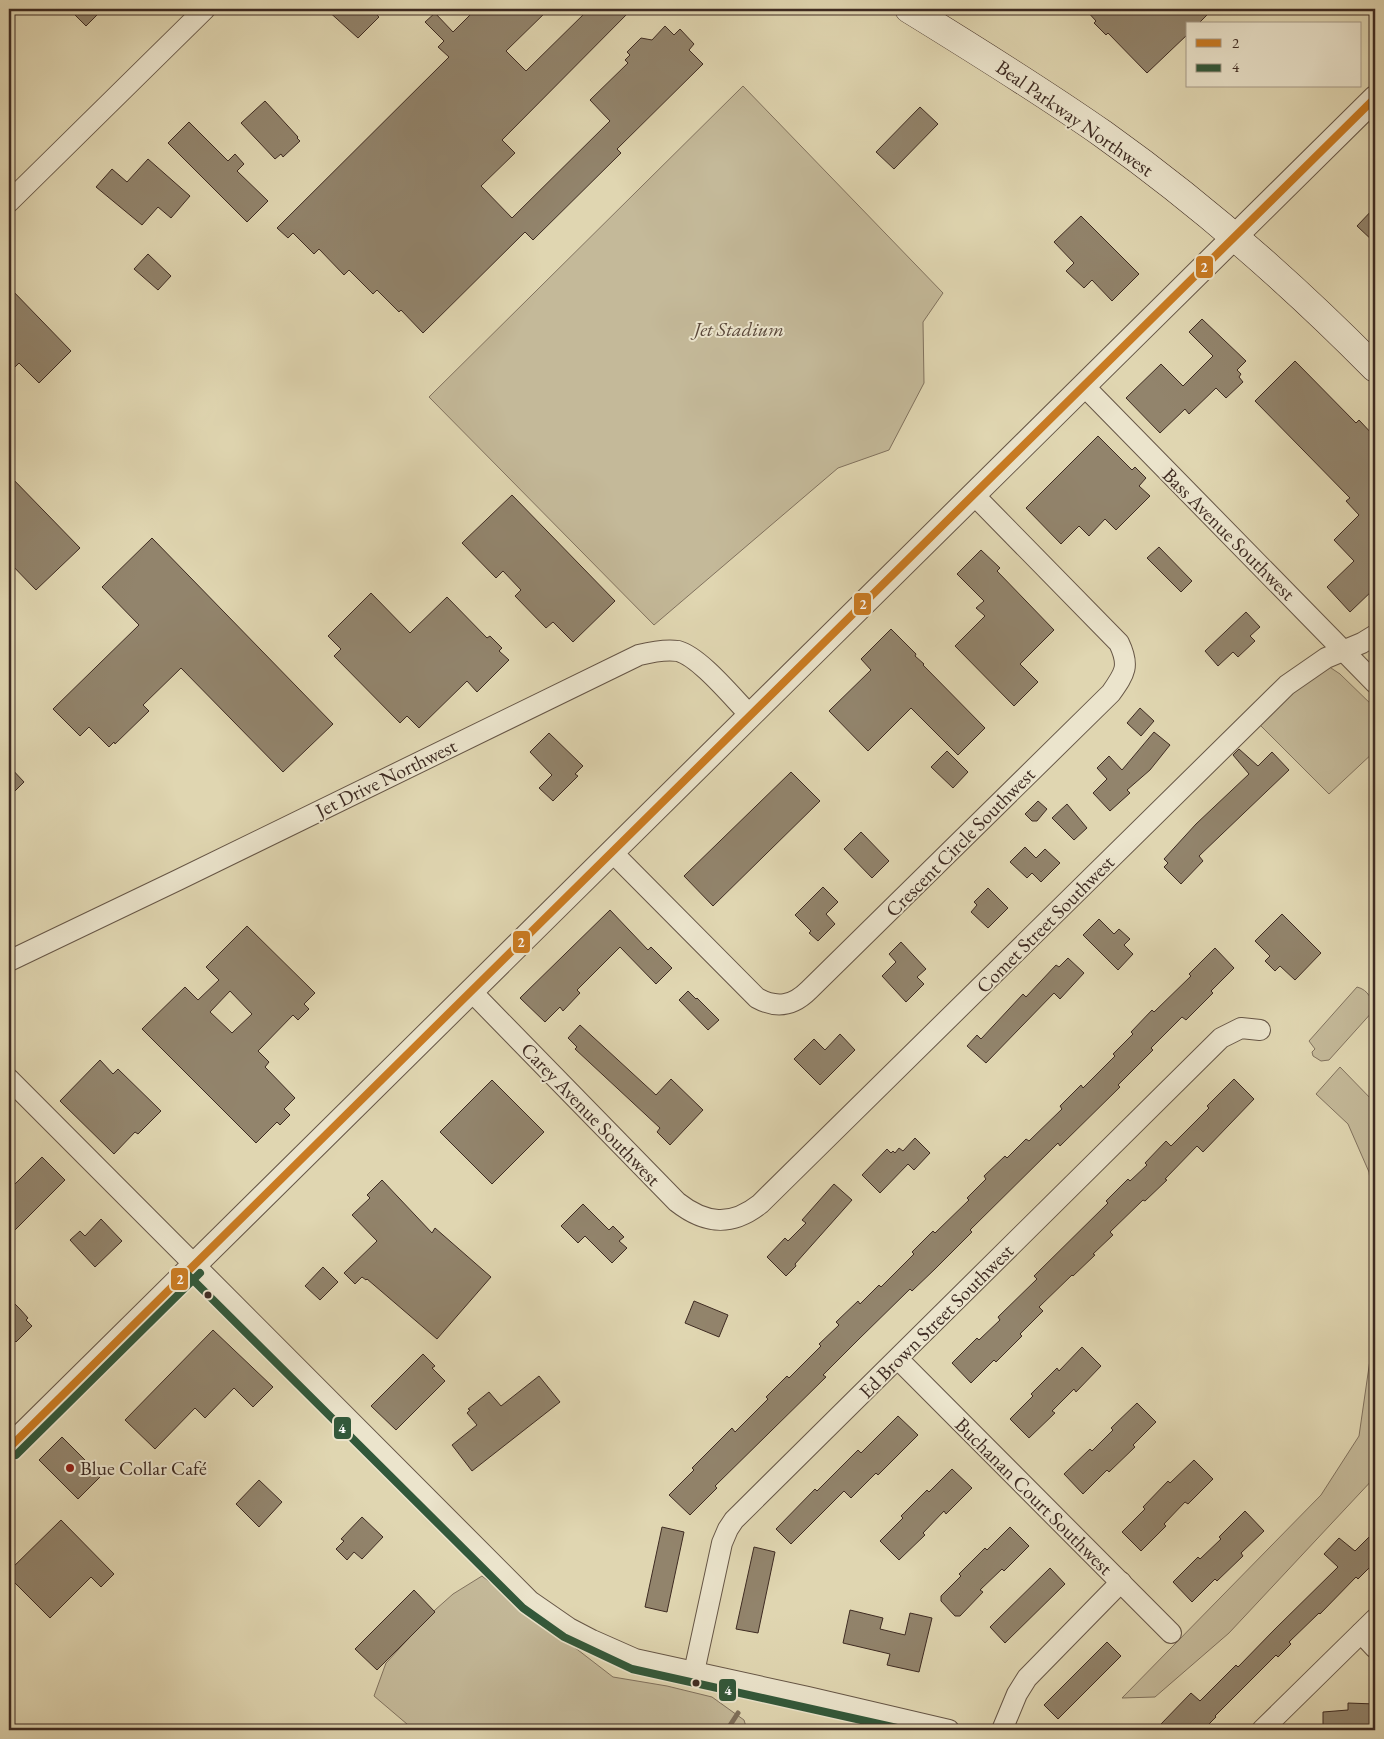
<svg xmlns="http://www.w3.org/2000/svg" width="1384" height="1739" font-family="'EB Garamond',serif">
	<rect width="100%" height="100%" fill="#e0d6b1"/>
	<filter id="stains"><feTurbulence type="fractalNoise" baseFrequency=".004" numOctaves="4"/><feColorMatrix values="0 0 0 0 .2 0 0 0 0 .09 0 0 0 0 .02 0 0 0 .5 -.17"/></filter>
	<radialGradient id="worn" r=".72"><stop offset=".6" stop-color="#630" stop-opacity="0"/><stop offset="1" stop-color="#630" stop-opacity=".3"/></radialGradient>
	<g fill="#c4b999" stroke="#81725e">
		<path d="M743,86L943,293L923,322L924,383L889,450L838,468L654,625L429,397Z"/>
		<path d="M1328,666L1340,674L1375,708V751L1329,794L1258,723L1294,688Z"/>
		<path d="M1357,987C1369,990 1372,1000 1374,1010L1329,1060L1321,1061L1313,1056L1312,1052L1315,1049L1309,1041Z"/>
		<path d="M1340,1067L1375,1103V1218L1369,1172L1348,1124L1316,1094Z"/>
		<path d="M1375,1325V1477L1229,1633L1155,1697L1122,1698L1321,1495L1359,1436Z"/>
		<path d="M482,1576L613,1677L667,1686L712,1697L744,1720L747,1730H414L374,1696L386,1663L435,1610L453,1594Z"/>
	</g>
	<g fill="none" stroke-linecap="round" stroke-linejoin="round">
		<path stroke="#7e6f5a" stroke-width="5" d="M727,1730L738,1713"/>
	</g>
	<g fill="#92846c" stroke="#3e2b22" fill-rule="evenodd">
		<path d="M69,9H103L86,26Z"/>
		<path d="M326,9H371L379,17L358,38Z"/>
		<path d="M476,9H549L506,51L526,71L589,9H632L502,140L515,153L481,186L512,218L610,121L590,100L628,63L625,60L630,55L627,52L641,38L652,40L665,26L674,35L680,29L694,44L689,50L703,64L617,149L621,153L533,240L525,232L423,333L401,310L399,312L377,290L373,294L349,270L344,275L319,249L314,254L293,233L288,238L277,228L449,57L438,47L444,41L425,22L435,13L453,32Z"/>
		<path d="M1085,9H1213L1198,24H1188V34L1147,73L1108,33L1106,35L1094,23L1096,21Z"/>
		<path d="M265,101L298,137L297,138L300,141L283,157L281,154L275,159L241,123Z"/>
		<path d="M920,107L938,124L894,169L876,152Z"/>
		<path d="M189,122L228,161L235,154L244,164L237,171L268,201L247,222L168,143Z"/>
		<path d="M148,159L190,196L171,218L158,207L142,225L96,187L112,169L127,182Z"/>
		<path d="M1375,207V243L1357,226Z"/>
		<path d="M1081,216L1139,274L1112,301L1092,280L1084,288L1066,271L1074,263L1054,242Z"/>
		<path d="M148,254L171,276L158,290L134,269Z"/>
		<path d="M9,287L71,351L39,383L19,363L9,373Z"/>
		<path d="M1202,319L1246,361L1237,370L1241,374L1239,377L1243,382L1226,398L1216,388L1189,414L1185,409L1160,433L1126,398L1161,364L1183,386L1213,356L1189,332Z"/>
		<path d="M1295,361L1356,423L1359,420L1375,437V588L1350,612L1327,587L1354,561L1334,540L1359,515L1346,501L1350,498L1255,401Z"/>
		<path d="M1098,436L1132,470L1135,467L1146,478L1139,486L1150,496L1116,530L1105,519L1089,536L1079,526L1061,544L1026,508Z"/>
		<path d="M9,475L80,548L36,590L9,562Z"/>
		<path d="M512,495L615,601L573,642L553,622L546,628L515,596L521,590L503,571L496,578L462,543Z"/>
		<path d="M152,538L333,724L283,772L181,668L143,705L149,711L115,744L114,742L109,747L89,727L80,736L53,709L139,625L102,587Z"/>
		<path d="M1159,547L1192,581L1181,592L1147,558Z"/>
		<path d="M981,550L1000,568L997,571L1054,630L1020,664L1038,682L1014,706L955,646L985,616L976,608L984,601L957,574Z"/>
		<path d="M371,593L410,633L447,597L487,638L490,636L502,648L499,651L509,660L477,692L467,681L419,728L407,716L400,723L334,656L341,649L328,636Z"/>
		<path d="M1246,612L1260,627L1250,636L1255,641L1238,657L1233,652L1218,666L1205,651Z"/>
		<path d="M891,629L916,654L915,656L924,664L923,665L985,728L958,755L911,708L868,751L829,711L871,670L861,659Z"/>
		<path d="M1140,708L1154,721L1141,736L1127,723Z"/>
		<path d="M1154,732L1170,745L1150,770L1127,790L1130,793L1110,811L1093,793L1107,779L1097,768L1109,756L1122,770Z"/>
		<path d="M549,733L583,766L575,774L578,776L553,801L539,788L552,775L530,752Z"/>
		<path d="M1239,749L1258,766L1272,752L1289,770L1199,856L1203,861L1181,884L1164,867L1168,863L1164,859L1196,824L1249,774L1233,755Z"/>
		<path d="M947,751L968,772L953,788L931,767Z"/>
		<path d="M9,766L24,782L9,797Z"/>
		<path d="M791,772L820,801L713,906L684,876Z"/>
		<path d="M1038,801L1047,809L1037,821H1032L1025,814Z"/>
		<path d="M1067,804L1087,828L1074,840L1052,818Z"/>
		<path d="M861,832L889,861L872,878L844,849Z"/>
		<path d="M1025,847L1036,858L1045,849L1060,863L1041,882L1032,873L1027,878L1010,862Z"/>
		<path d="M823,887L838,902L826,914L835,924L818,941L809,933L811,931L795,915Z"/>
		<path d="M988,888L1008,908L988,928L971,912L977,905L974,902Z"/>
		<path d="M610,910L648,950L651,947L672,968L656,984L620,947L577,990L580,993L563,1011L560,1007L545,1022L520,998Z"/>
		<path d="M1282,914L1321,953L1295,980L1280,966L1275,971L1265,961L1270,956L1255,941Z"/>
		<path d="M1099,919L1114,934L1119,929L1130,939L1124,945L1133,954L1118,970L1083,935Z"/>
		<path d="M247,926L315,993L304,1004L309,1009L298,1020L293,1015L258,1051L269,1062L265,1067L295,1098L284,1109L290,1115L280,1125L277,1122L256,1143L142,1029L185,987L198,1000L219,980L206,967ZM230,991L252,1014L232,1033L210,1012Z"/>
		<path d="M901,942L926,969L917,977L924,984L906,1002L882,976L896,962L889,954Z"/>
		<path d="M1215,948L1234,968L1211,991L1213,993L1186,1020L1182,1017L1151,1048L1153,1050L1118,1085L1120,1087L1060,1146L1058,1143L970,1230L972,1232L935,1269L912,1291L910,1289L859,1339L823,1375L826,1377L715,1486L717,1488L690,1515L669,1495L694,1470L692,1468L732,1428L735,1432L768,1399L766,1397L787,1376L789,1378L821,1346L819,1344L839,1325L836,1322L858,1301L860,1304L879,1285L881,1287L914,1254L912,1252L933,1231L935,1233L969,1200L967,1198L986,1179L984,1176L1005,1156L1007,1158L1026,1139L1029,1141L1062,1109L1060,1106L1081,1085L1083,1088L1115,1056L1113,1054L1133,1034L1131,1032L1152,1010L1154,1012L1191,976L1189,974Z"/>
		<path d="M1068,958L1084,973L1060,999L1054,993L986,1063L967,1046L977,1035L981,1039L1023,994L1026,997L1056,965L1059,967Z"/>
		<path d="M688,991L696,999L697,998L719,1020L708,1030L679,1000Z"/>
		<path d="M580,1025L656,1095L671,1079L703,1110L670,1145L657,1132L660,1128L575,1049L577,1047L568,1038Z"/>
		<path d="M840,1034L855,1050L820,1085L794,1059L814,1039L825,1050Z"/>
		<path d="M100,1060L113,1074L118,1069L161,1111L138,1134L135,1132L114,1154L60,1101Z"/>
		<path d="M1234,1079L1254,1099L1203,1152L1197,1146L1165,1179L1167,1180L1145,1201L1143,1200L1110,1232L1113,1235L1093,1254L1095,1255L1073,1276L1072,1275L1039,1307L1043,1311L1020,1334L1022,1336L996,1362L994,1360L971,1383L952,1363L977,1338L979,1340L1000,1320L998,1317L1037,1279L1034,1276L1108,1203L1106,1201L1128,1179L1130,1181L1147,1165L1145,1163L1166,1141L1171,1146L1209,1108L1207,1106Z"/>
		<path d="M492,1080L544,1132L492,1184L440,1132Z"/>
		<path d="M915,1138L930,1153L914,1170L908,1164L880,1193L862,1175L887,1149L891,1153L893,1151L895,1153L899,1148L903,1151Z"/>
		<path d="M42,1157L65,1180L9,1236V1190Z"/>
		<path d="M382,1180L432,1233L435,1228L491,1277L437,1339L367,1279L366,1280L362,1277L355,1284L344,1273L377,1241L352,1215L370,1198L367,1195Z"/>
		<path d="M834,1184L852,1200L795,1264L796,1266L786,1276L767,1257L785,1238L788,1241L806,1223L802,1220Z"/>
		<path d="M583,1204L609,1230L613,1226L624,1237L619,1241L627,1248L612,1263L585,1236L578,1243L561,1226Z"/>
		<path d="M101,1219L122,1241L95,1267L70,1240L80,1231L85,1236Z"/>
		<path d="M323,1267L338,1282L320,1300L305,1286Z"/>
		<path d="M9,1298L20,1309L28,1318L26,1320L32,1326L16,1342L9,1335Z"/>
		<path d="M694,1301L728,1315L719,1337L685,1323Z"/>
		<path d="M213,1330L273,1387L253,1407L234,1388L205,1418L195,1408L155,1449L125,1420Z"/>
		<path d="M1082,1347L1101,1366L1076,1392L1074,1389L1052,1411L1055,1413L1029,1438L1010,1419L1033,1396L1031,1394L1057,1368L1059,1371Z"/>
		<path d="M423,1354L435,1366L432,1368L445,1381L396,1430L371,1406Z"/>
		<path d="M539,1376L560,1402L472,1471L452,1445L477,1425L467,1413L470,1410L468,1409L489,1392L501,1406Z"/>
		<path d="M1137,1403L1156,1422L1133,1445L1135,1447L1109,1472L1107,1470L1083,1494L1064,1474L1090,1449L1092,1451L1113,1430L1111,1428Z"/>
		<path d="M898,1416L918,1435L878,1475L876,1473L851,1498L844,1491L791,1544L776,1529L815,1489L817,1491L858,1450L861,1453Z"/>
		<path d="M62,1437L101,1476L78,1499L39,1460Z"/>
		<path d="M1194,1460L1213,1479L1188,1504L1185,1502L1164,1524L1166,1526L1141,1551L1122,1532L1145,1509L1143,1507L1168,1481L1170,1483Z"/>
		<path d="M952,1469L972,1488L946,1514L944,1511L923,1533L925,1535L899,1560L880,1541L903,1518L901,1516L927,1490L929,1492Z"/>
		<path d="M259,1480L282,1502L259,1527L236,1504Z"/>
		<path d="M1245,1511L1264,1531L1241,1553L1243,1556L1217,1581L1215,1579L1192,1602L1173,1582L1198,1557L1200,1559L1221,1539L1219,1537Z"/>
		<path d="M362,1517L383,1537L362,1559L354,1552L347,1560L336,1549L344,1541L341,1539Z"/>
		<path d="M61,1520L114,1574L101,1587L91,1577L50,1618L9,1577V1571Z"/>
		<path d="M662,1527L684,1532L667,1612L645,1607Z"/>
		<path d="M1010,1527L1029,1546L1004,1571L1002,1569L980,1590L983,1592L960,1616H955L941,1601V1596L961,1576L959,1574L985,1548L987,1550Z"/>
		<path d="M1375,1531V1562L1358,1579L1356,1577L1320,1614L1319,1613L1289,1642L1291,1644L1278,1657L1276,1655L1215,1716L1216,1717L1203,1730H1168L1161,1724L1191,1693L1200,1701L1236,1665L1238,1667L1275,1629L1338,1567L1324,1554L1339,1538L1355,1551Z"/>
		<path d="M754,1547L775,1552L758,1633L736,1629Z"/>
		<path d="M1050,1568L1065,1584L1005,1643L990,1627Z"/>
		<path d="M414,1590L435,1612L377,1670L355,1649Z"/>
		<path d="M850,1610L883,1618L880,1629L905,1635L910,1613L932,1618L919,1672L887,1665L890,1654L843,1643Z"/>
		<path d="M1107,1642L1121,1656L1058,1719L1044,1705Z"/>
		<path d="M1348,1703L1375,1704V1728H1373V1730H1333V1727H1323V1712L1348,1710Z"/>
	</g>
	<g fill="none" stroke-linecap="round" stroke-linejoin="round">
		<g stroke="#665646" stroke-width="22">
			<g id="minor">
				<path d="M9,202L205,9"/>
				<path d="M1084,386L1375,683"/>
				<path d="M612,852L757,998C777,1009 793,1006 809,990L1111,693C1125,673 1130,666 1119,643L974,495"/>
				<path d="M9,961L178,880L639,655C651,652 665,649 678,651C700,657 733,698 750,715"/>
				<path d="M471,991L677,1202C705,1224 731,1227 760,1204L1287,685L1326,658L1362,643L1375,635"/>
				<path d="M9,1079L530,1601L569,1628L592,1640L635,1659L808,1697L949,1730"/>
				<path d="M898,1359L1171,1633"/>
				<path d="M1361,1633L1375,1648"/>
				<path d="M694,1672L722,1543L728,1529L734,1520L1221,1038L1241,1028L1260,1030"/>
				<path d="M1002,1730L1017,1694L1027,1678L1121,1582"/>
				<path d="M1262,1730L1375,1619"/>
			</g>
		</g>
		<g stroke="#665646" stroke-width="26">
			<path id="tertiary" d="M9,1448L1375,98"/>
		</g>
		<g stroke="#3e2b22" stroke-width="29">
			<path id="secondary" d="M909,9C974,49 1040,90 1103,134C1200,203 1292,284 1375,368"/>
		</g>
		<use href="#minor" stroke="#ebe4cc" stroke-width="20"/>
		<use href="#tertiary" stroke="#ebe4cc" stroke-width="24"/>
		<use href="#secondary" stroke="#ebe4cc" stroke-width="28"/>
		<g stroke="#ebe4cc" stroke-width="11">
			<path id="bus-1" d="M9,1448L1375,98"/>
		</g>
		<g stroke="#ebe4cc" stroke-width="11">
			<g id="bus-2">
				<path d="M186,1273L523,1608L564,1637L632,1669L906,1730"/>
				<path d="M16,1455L200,1273"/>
			</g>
		</g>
		<use href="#bus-1" stroke="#c97b23" stroke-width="8"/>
		<use href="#bus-2" stroke="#32583a" stroke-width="8"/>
	</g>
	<g fill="#3e2b22" stroke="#ebe4cc" stroke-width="2">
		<circle cx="208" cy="1295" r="4.5"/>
		<circle cx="696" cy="1683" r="4.5"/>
	</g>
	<circle fill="#8f2418" stroke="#ebe4cc" stroke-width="2" cx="70" cy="1468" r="5"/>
	<g text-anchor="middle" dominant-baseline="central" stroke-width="4" stroke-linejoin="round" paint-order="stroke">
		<g font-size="20" fill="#3e2b22" stroke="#ebe4cc">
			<text transform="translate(1075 118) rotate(35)">Beal Parkway Northwest</text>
			<text transform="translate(1229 534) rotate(45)">Bass Avenue Southwest</text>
			<text transform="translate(386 778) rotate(-26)">Jet Drive Northwest</text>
			<text transform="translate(960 842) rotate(-45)">Crescent Circle Southwest</text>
			<text transform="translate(1045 924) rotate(-45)">Comet Street Southwest</text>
			<text transform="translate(591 1114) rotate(46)">Carey Avenue Southwest</text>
			<text transform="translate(936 1321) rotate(-45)">Ed Brown Street Southwest</text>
			<text transform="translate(1034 1496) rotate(45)">Buchanan Court Southwest</text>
		</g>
		<g font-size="20" font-style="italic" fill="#59473a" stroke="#ebe4cc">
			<text x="739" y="329">Jet Stadium</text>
		</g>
		<g font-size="20" fill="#3e2b22" stroke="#ebe4cc" text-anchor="start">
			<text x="80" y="1468">Blue Collar Café</text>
		</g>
	</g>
	<g stroke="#ebe4cc" stroke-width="2">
		<rect x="1195" y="255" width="19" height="24" rx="5" fill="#c97b23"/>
		<rect x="853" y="592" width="19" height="24" rx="5" fill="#c97b23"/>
		<rect x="512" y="930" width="19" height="24" rx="5" fill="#c97b23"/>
		<rect x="170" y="1267" width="19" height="24" rx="5" fill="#c97b23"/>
		<rect x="333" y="1416" width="19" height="24" rx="5" fill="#32583a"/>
		<rect x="718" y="1678" width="19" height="24" rx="5" fill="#32583a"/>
	</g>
	<g font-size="14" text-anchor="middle" font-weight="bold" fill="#fff">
		<text x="1204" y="272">2</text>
		<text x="863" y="609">2</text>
		<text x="521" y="947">2</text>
		<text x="180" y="1284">2</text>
		<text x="342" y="1433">4</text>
		<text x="728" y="1695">4</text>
	</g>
	<rect width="1384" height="1739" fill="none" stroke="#e0d6b1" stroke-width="30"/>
	<rect x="10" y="10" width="1364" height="1719" fill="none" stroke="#3e2b22" stroke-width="2.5"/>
	<rect x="15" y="15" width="1354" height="1709" fill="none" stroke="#3e2b22"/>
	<rect x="1186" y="22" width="175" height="65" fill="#ebe4cc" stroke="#a69a88"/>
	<rect x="1196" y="39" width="25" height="8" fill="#c97b23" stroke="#a69a88"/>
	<text x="1232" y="48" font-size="15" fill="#3e2b22">2</text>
	<rect x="1196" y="64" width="25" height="8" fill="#32583a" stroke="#a69a88"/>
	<text x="1232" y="72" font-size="15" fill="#3e2b22">4</text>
	<rect width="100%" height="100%" filter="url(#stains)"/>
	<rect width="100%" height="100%" fill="url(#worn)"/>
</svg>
